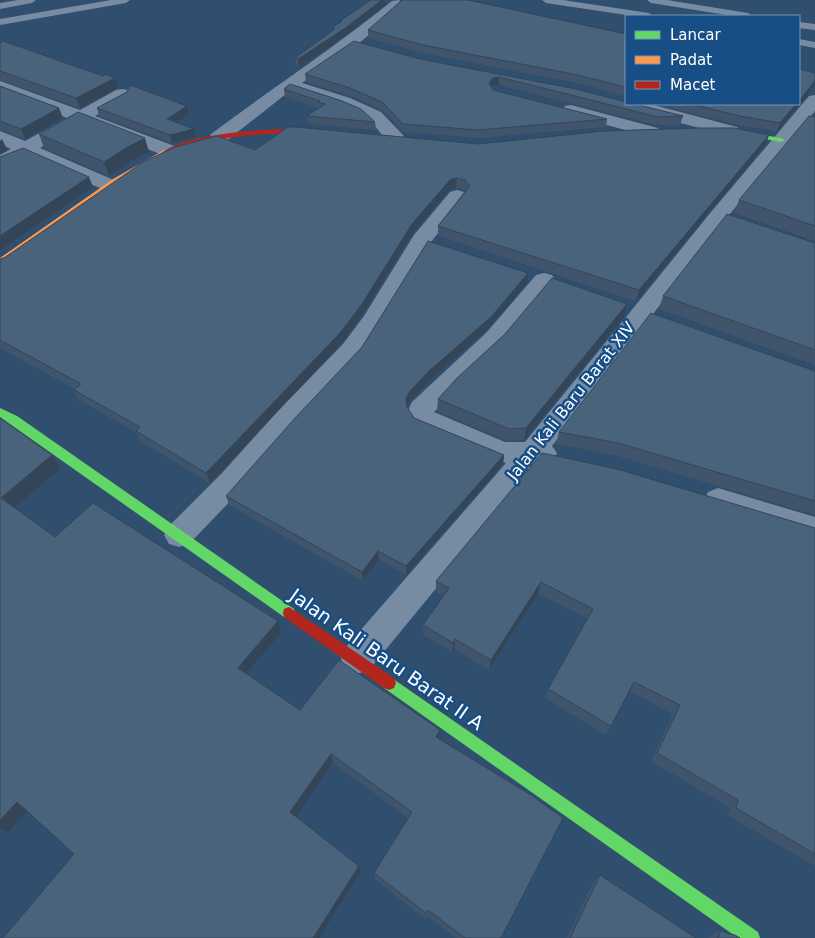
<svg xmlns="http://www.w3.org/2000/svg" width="815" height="938" font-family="'DejaVu Sans',sans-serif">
	<rect width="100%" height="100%" fill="#304e6d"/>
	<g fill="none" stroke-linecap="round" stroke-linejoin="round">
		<g fill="#778ca3" fill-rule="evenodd">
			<path d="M18,0H36L32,3L0,9V3Z"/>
			<path d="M111,0H130L126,3L0,25V19Z"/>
			<path d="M542,0H563L649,13L653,16H633L546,3Z"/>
			<path d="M647,0H667L748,13L752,16H733L651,3Z"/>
			<path d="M799,22L815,24V30L799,28Z"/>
			<path d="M799,39L815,42V48L799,45Z"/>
		</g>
		<g fill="#778ca3" fill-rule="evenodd">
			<path d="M399,0L404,4L402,7L358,44L302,83L350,98L381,112L403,135L405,139L403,143C385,147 381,130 369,120C354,108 311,97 291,90L225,142L218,144L211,142L209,138L211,134C271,89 334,48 392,1Z"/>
			<path d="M0,81L80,110L116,90L122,89L128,90L131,94L128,98L95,116L177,147L179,151L177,155L170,157L163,155L82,124L40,148L116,181L119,185L116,189L109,191L102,189L27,156L0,169V155L11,149L0,144V131L25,141L67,118L0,92Z"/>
			<path d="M815,95V111L725,220L552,446L557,453L553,460L539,463L369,670L357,674L345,670L341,659L345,648L506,463L492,459L415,426C408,417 406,412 412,402L486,333L536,275L544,273L552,275L555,280L552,285L502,345L434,412L505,442H525L711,212L809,96Z"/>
			<path d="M625,100L626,104H650L737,127L740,131L737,135L731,136L725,135L625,108L622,104Z"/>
			<path d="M571,105L658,128L661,132L658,136L652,137L565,114L562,110L565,106Z"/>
			<path d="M457,190L464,192L467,196L431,242L380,328L361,356L296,425L242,489L189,544L179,547L169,544L164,535L169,526L222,473L278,411L343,344L364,316L414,235L450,192Z"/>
			<path d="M718,488L815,517V541L708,508L704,500L708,492Z"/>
		</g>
		<g fill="#63d668" fill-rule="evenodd">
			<path d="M729,129L781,138L785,140L781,142L732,133L728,131Z"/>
			<path d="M0,408L17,416L294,609L295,613L294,617L289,619L284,617L0,417Z"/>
			<path d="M389,676L758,932L760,938H738L384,688L382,683L384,678Z"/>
		</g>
		<path fill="#ff974d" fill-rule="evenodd" d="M164,150L171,152L119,183L0,265V258L113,179Z"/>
		<g fill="#b3261e" fill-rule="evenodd">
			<path d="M281,129L320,130L324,132L320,134C282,133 245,133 208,142C194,145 181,150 167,154L163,152C185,135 253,130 281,129Z"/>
			<path d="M289,607L394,678L396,683L394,688L389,690L384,688L284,617L283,613L284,609Z"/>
		</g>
	</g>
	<g fill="#40556b">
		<path d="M371,0H385L386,5L345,36L299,67L296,66L295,58L333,31L332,28L341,22L340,21Z"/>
		<path d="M368,30L626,34V96L576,83L422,53L368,38Z"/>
		<path d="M0,43L103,76L115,78L118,88L80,108L0,80Z"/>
		<path d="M420,59L683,116L680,125H655L499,85L493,86L492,87L493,90L607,119L606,127L477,138L403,132L382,110L351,96L306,82L305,74Z"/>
		<path d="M815,73V83L808,95L777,131L737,125L656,104H799Z"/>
		<path d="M290,84L375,122L376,130L308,124L307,116L318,108L285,97L284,89Z"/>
		<path d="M0,86L63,118L25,139L0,130Z"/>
		<path d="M97,108L189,114L176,122L194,129L196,137L172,143L99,116Z"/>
		<path d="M815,117V241L734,213L739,200Z"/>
		<path d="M39,134L149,152L130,161L109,176L44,148Z"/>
		<path d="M769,135L765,145L636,301L438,236V226L465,191V190L456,188L449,190L412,234L362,315L342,343L210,483L140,441L137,433L79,400L74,390L75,389L0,348V259L255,150Z"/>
		<path d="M815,243V365L659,309L663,296Z"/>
		<path d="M528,273L527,283L490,327L429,381L410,401L407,407L414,418L504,455L503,464L406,575L379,560L363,581L229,505L226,496Z"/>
		<path d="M624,317L524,440L507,441L437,411L438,399Z"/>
		<path d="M815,371V515L614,455L556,444L559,432Z"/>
		<path d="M0,418L52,455L60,469L14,508L55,537L281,633L247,674L300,710L439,739L501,938H456L427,916L425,919L375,879L374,873L408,818L333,763L296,817L361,872L319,938H3L74,854L27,811L8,832Z"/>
		<path d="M815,528V866L727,815L730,808L651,761L673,714L629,691L606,735L545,698L548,689L588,619L538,593L489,670L454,649L452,652L423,635V625L443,596L436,592V581Z"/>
		<path d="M600,875L696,938H567L593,882Z"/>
		<path d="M721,930L728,934L740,938H709L710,935Z"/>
	</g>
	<g fill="#344557">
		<path d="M382,0H385L386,5L345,36L299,67L298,59Z"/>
		<path d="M499,77V85L493,86L488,91L489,83L493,78Z"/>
		<path d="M115,78L118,88L80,108L76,98Z"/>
		<path d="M815,80V83L808,95L777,131L780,123L796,104H799V101Z"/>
		<path d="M187,106L189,114L169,127L167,119Z"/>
		<path d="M59,108L63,118L25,139L21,129Z"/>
		<path d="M194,129L196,137L172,143L170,135Z"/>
		<path d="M769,135L765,145L636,301L639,290Z"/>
		<path d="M145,138L149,152L130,161L109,176L104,162L126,148Z"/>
		<path d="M2,139L7,149L0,154V141Z"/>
		<path d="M89,177L93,187L0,250V236Z"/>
		<path d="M457,178L456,188L449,190L412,234L362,315L342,343L210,483L206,473L412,224L450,180Z"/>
		<path d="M528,273L527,283L490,327L429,381L410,401L406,408V398L410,391L429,371Z"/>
		<path d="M627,304L624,317L524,440L526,428Z"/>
		<path d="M52,455L60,469L10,511L1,498Z"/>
		<path d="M504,455L503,464L406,575V566Z"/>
		<path d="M378,551L379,560L363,581L362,572Z"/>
		<path d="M541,582L538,593L489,670L491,660Z"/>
		<path d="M278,621L281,633L242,679L238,668Z"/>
		<path d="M455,639L454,649L452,652L453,643Z"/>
		<path d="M440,730L439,740L436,737Z"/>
		<path d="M331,754L333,763L294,820L290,812Z"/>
		<path d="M17,802L28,810L8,832L0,828V820Z"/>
		<path d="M359,866L361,872L319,938H313Z"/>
	</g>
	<g fill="#4a637c" stroke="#344557">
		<path d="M371,0H382L344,29L298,59L295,58L335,29L332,28L342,21H340Z"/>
		<path d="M402,0H468L626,34V87L578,75L423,45L368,30Z"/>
		<path d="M3,41L103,76L106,74L115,78L76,98L0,71V43Z"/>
		<path d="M354,41L420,59L576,89L626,102V104H635L683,116L658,117L499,77L493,78L489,83L493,90L607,119L478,130L403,124L382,102L350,88L305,74Z"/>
		<path d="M799,69L815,73V80L811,86L799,101Z"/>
		<path d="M290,84L342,101L361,109L375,122L307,116L325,104L318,102L320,101L284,89Z"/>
		<path d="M130,85L187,106L167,119L194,129L170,135L97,108L127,92Z"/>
		<path d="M0,86L59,108L21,129L0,121Z"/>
		<path d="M691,104H796L780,123L740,116Z"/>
		<path d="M78,112L145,138L126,148L104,162L39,134Z"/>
		<path d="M809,116L815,117V226L739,200Z"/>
		<path d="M288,127H295L478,144L604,131L699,128H734L769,135L639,290L438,226L470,186L465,180L457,178L450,180L412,224L362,304L341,332L206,473L136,431L140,427L74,390L81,384L0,340V259L4,258L143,162L175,147L217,136L255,150Z"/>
		<path d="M23,148L89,177L0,236V157Z"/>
		<path d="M727,214L815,243V350L663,296Z"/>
		<path d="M428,241L528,273L491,317L429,371L410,391L406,398L407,407L414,418L504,455L406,566L378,551L362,572L226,496L296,417L362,347Z"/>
		<path d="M552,278L627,304L526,428L509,429L438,399L457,378L505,334Z"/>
		<path d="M651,313L815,371V501L618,443L559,432Z"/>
		<path d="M0,418L52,455L1,498L55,537L93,503L278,621L238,668L300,710L339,660L440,730L436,737L531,795L563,818L501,938H465L428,910L426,913L374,873L412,812L331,754L290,812L359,866L313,938H3L74,854L17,802L0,820Z"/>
		<path d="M542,453L617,469L815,528V854L736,808L738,800L657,753L680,705L634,682L611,726L548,689L593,609L541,582L491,660L455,639L453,643L423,625L449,588L436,581Z"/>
		<path d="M600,875L696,938H570Z"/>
		<path d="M721,930L728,934L735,935L740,938H718Z"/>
	</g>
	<g text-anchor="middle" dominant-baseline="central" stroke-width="5" stroke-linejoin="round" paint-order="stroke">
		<g font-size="16" fill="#fff" stroke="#174e86">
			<text transform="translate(571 401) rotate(-52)">Jalan Kali Baru Barat XIV</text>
		</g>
		<g font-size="19" fill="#fff" stroke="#174e86">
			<text transform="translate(387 659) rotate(35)">Jalan Kali Baru Barat II A</text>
		</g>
	</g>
	<rect x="625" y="15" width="175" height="90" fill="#174e86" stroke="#7495b6"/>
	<rect x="635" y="31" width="25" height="8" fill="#63d668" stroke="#7495b6"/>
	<text x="670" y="40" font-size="15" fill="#ffffff">Lancar</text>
	<rect x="635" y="56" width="25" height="8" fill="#ff974d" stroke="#7495b6"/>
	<text x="670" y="65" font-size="15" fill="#ffffff">Padat</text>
	<rect x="635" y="81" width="25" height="8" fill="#b3261e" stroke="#7495b6"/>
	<text x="670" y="90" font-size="15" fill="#ffffff">Macet</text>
</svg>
